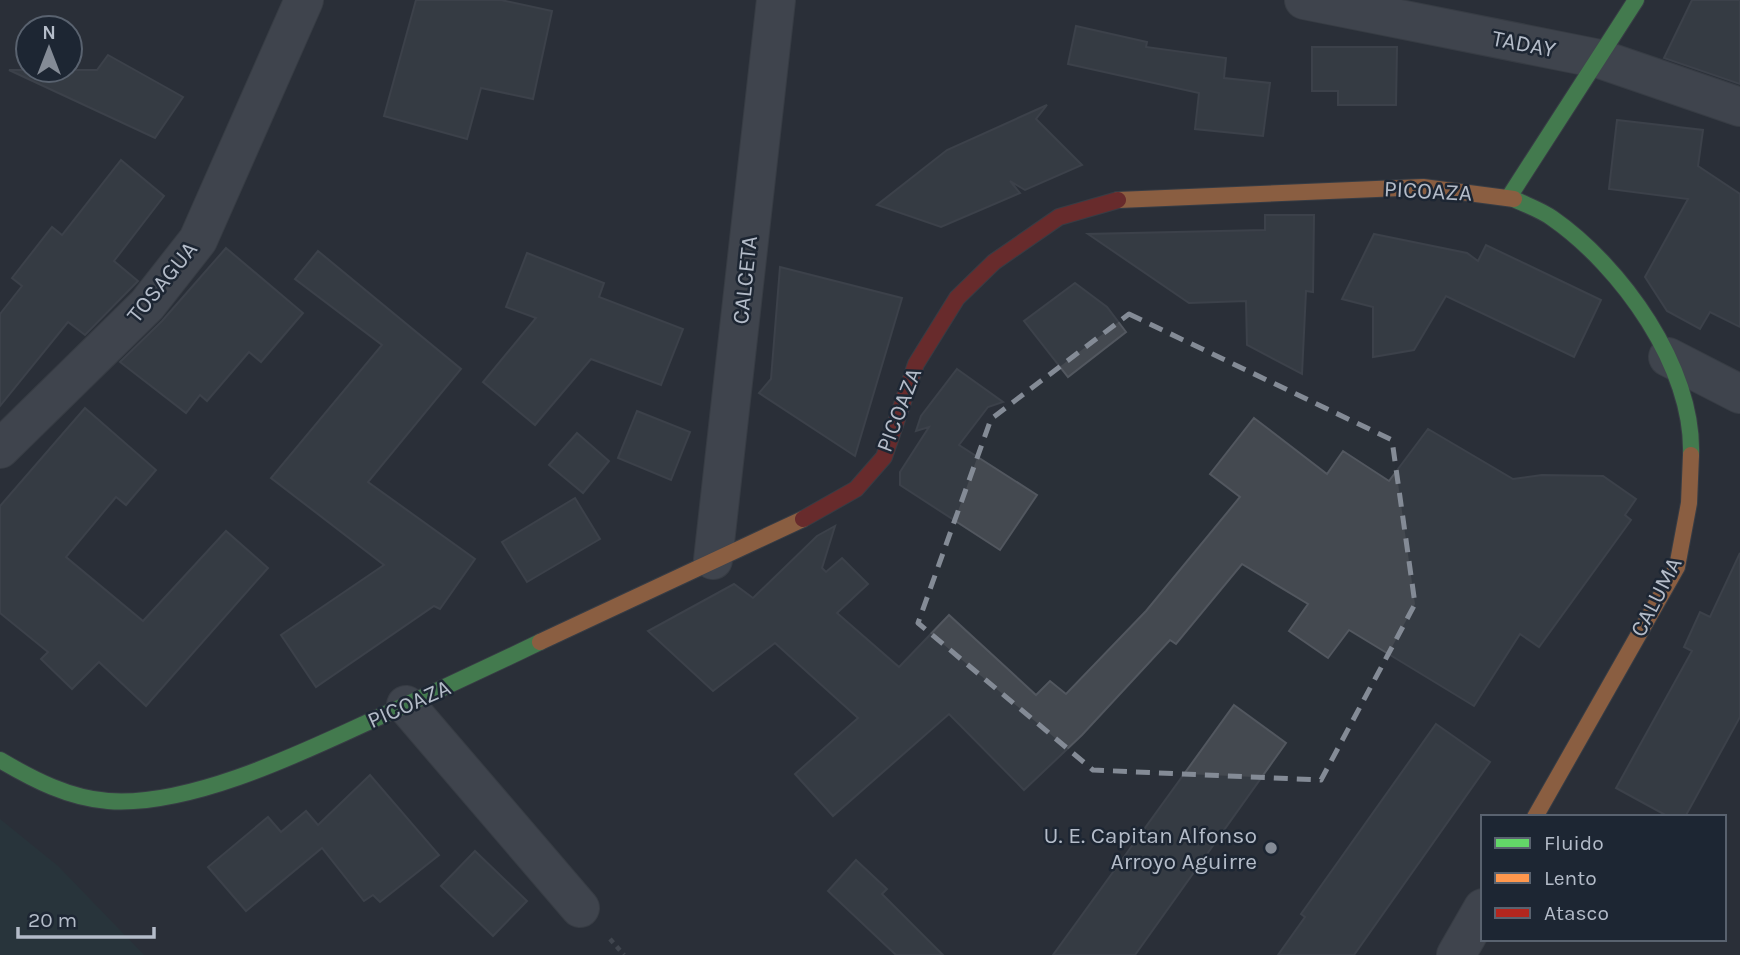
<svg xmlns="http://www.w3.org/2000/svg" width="1740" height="955" font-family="Karla,sans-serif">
	<rect width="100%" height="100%" fill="#2a3038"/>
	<path fill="#273a3e" d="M0,819L58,866L144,955H0Z"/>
	<g fill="#444950" stroke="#52575f" stroke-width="2">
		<path d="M416,0H501L552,11L533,99L481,88L467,139L384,116Z"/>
		<path d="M1692,0H1740V84L1664,58Z"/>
		<path d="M1076,26L1147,42L1146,47L1226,58L1224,78L1270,83L1263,136L1195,129L1199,93L1068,64Z"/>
		<path d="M1312,47H1397L1396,105H1338V91H1312Z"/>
		<path d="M108,55L183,97L155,138L9,70H97Z"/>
		<path d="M1047,105L1036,119L1082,165L1025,190L1010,181L1020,193L941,227L877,205L947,150Z"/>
		<path d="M1617,120L1703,130L1698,166L1740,194V327L1710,312L1700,329L1667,311L1645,277L1688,199L1609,189Z"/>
		<path d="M121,160L164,196L114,261L138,281L85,335L68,322L0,406V314L22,286L12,278L52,227L62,235Z"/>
		<path d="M1265,215H1314L1313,292L1306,291L1302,374L1247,345L1246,301L1189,303L1088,234L1265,230Z"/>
		<path d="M1374,234L1467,253L1478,261L1486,245L1601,300L1574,357L1446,296L1414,350L1373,357V307L1342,299Z"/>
		<path d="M226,248L303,313L261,362L249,352L207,401L200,395L186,413L120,362L162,321Z"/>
		<path d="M318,251L461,369L368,482L475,559L440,609L434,606L316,687L281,635L384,565L271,478L382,345L295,279Z"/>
		<path d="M527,253L604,283L599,297L683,329L661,385L591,359L535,425L483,382L536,318L506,307Z"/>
		<path d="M780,267L902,298L855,456L759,393L771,379Z"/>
		<path d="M1075,283L1107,307L1126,332L1068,377L1024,321Z"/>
		<path d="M957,369L1003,402L988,407L959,445L1037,495L1000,550L900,485V472L929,427L916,431L921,416Z"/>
		<path d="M85,408L156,470L126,505L116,497L66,557L143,621L226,531L268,568L146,706L99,662L72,689L41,659L48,652L0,613V506Z"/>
		<path d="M637,411L690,432L671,480L618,458Z"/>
		<path d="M1254,418L1327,474L1343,451L1389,481L1428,429L1513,479L1542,475L1603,476L1636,499L1625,515L1631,520L1539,647L1520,634L1474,706L1349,630L1328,658L1289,631L1308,604L1242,564L1176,644L1170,640L1082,735L1024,790L949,714L833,816L795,774L858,718L775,643L713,691L648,631L734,584L753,598L817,536L835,526L822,568L826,572L842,558L868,584L837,613L899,667L949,615L1036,695L1050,681L1066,694L1146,611L1240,497L1210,474Z"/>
		<path d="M577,433L609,461L583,493L549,465Z"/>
		<path d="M575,498L600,539L527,582L502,542Z"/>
		<path d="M1740,553V717L1685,817H1669L1616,788L1692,651L1684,647L1700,612L1710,617Z"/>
		<path d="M1234,705L1286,743L1135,955H1053Z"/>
		<path d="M1436,724L1490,762L1354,955H1278L1305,917L1301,914Z"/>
		<path d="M370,775L439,855L380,902L373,895L364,901L322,848L246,911L208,867L268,817L281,832L306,811L318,825Z"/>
		<path d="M475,851L527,901L493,936L441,886Z"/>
		<path d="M856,860L887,889L882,894L943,955H896L828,891Z"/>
	</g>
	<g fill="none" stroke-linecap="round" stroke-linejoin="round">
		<g stroke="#484c53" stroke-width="40">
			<g id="street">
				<path d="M1304,0L1600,59L1740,107"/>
				<path d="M1668,357L1740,394"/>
				<path d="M0,449L147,305L198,240L304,0"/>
				<path d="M713,560L776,0"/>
				<path d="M406,705L580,908"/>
				<path d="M1456,955L1483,908"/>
			</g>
		</g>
		<g stroke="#484c53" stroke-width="18">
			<g id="fast">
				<path d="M1509,197L1636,0"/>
				<path d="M1514,199C1526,205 1541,210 1552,218C1621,266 1694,367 1691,455"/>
				<path d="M0,760C34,780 69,798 108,801C187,807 295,756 366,723C424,697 482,670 540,642"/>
			</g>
		</g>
		<g stroke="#484c53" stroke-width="18">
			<g id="slow">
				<path d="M1118,200L1423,187L1514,199"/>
				<path d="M540,642L803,519"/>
				<path d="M1535,817L1677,567L1689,503L1691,455"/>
			</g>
		</g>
		<g stroke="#484c53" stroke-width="18">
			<path id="jam" d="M803,519L856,489L884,457L916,364L957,298L994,262L1059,217L1118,200"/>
		</g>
		<path stroke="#5d636a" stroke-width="4.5" stroke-dasharray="5 5" stroke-linecap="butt" d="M610,939L624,955"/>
		<use href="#street" stroke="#5a5e66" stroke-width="38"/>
		<use href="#fast" stroke="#63d668" stroke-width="16"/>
		<use href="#slow" stroke="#ff974d" stroke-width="16"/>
		<use href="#jam" stroke="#b3261e" stroke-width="16"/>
	</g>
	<path d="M0 0H1740V955H0ZM1129,314L1392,440L1415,604L1321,780L1093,770L918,623L991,419Z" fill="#2a3038" fill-opacity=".55" fill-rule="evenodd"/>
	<path fill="none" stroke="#848b96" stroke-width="5" stroke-dasharray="14 9" stroke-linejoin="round" d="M1129,314L1392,440L1415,604L1321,780L1093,770L918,623L991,419Z"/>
	<circle fill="#848b96" stroke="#1d2633" stroke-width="2.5" cx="1271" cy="848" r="7"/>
	<g text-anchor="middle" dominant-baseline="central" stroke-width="5" stroke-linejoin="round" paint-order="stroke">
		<g font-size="23" fill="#b4bcc9" stroke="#1d2633">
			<text transform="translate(1524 44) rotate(11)">TADAY</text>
			<text transform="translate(1428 191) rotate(3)">PICOAZA</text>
			<text transform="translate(745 280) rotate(-84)">CALCETA</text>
			<text transform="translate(162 282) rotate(-51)">TOSAGUA</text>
			<text transform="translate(899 410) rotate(-69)">PICOAZA</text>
			<text transform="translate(1656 597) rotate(-63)">CALUMA</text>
			<text transform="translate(409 704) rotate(-24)">PICOAZA</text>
		</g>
		<g font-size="23" fill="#b4bcc9" stroke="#1d2633" text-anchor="end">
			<text x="1257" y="835">U. E. Capitan Alfonso<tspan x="1257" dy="26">Arroyo Aguirre</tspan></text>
		</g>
	</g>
	<rect x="1481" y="815" width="245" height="126" fill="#1d2633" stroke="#59626f" stroke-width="2"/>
	<rect x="1495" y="838" width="35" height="10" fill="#63d668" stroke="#59626f" stroke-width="2"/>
	<text x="1544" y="850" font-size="21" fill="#b4bcc9">Fluido</text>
	<rect x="1495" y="873" width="35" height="10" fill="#ff974d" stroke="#59626f" stroke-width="2"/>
	<text x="1544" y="885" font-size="21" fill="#b4bcc9">Lento</text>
	<rect x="1495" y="908" width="35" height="10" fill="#b3261e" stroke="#59626f" stroke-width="2"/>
	<text x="1544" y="920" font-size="21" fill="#b4bcc9">Atasco</text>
	<g transform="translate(49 49)"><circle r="33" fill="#1d2633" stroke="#59626f" stroke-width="2"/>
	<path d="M0-5L12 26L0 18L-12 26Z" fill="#848b96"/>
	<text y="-10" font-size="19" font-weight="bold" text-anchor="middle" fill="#b4bcc9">N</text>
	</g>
	<path d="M18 927v10h136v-10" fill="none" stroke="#b4bcc9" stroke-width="3.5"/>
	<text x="28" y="927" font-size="21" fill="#b4bcc9" stroke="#1d2633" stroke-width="5" paint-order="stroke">20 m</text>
</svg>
